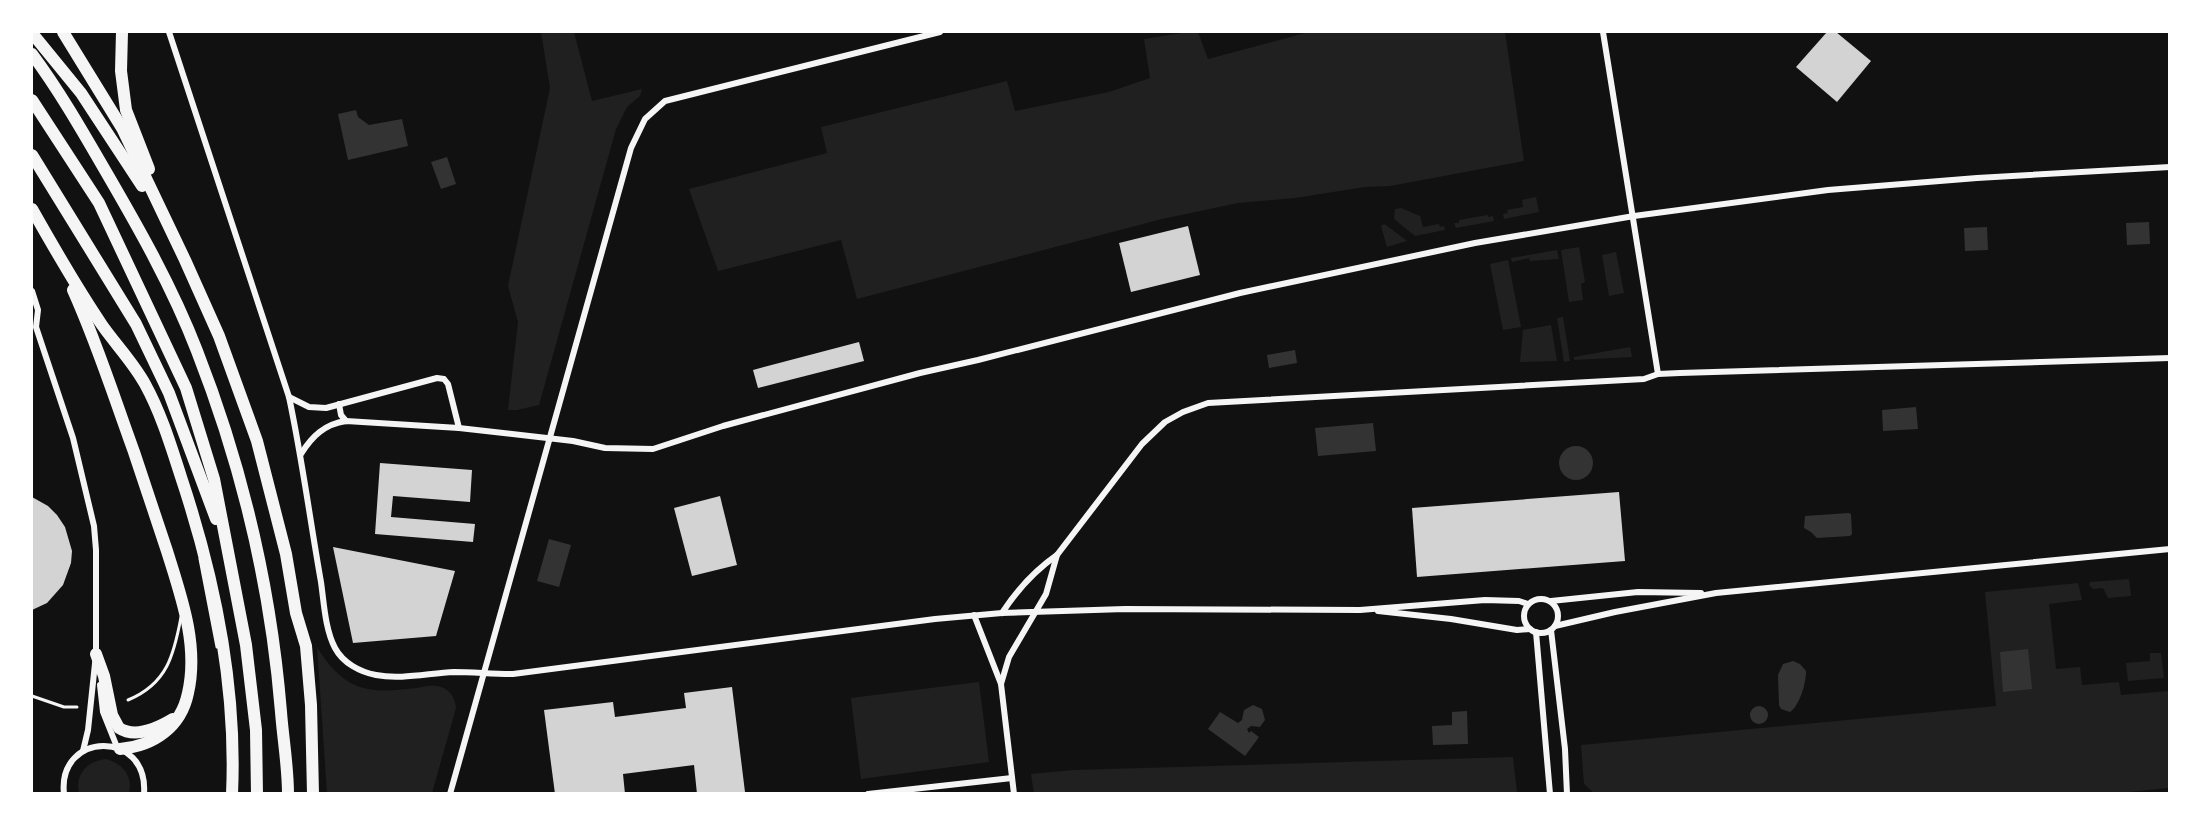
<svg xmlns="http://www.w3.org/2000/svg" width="2201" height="825" font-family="'Noto Sans',sans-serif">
	<rect width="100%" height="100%" fill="#111"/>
	<g fill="#202020">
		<path d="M541,32H574L592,101L642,89L640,96L627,107L616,129L539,405L517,410H508L518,322L508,286L550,88Z"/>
		<path d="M1189,32H1198L1208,59L1309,32H1505L1524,161L1390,186L1365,187L1295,198L1238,203L1162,219L857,299L841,240L718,271L689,189L827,153L821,127L1007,81L1015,111L1109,92L1150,78L1144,39Z"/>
		<path d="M1536,197L1539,212L1504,219L1503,214L1508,213L1507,210L1523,207L1522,200Z"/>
		<path d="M1401,208L1420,216L1423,227L1439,224L1440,227L1444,226L1445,230L1415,236L1394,219L1395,209Z"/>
		<path d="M1488,215V217L1493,216L1494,221L1456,228L1454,223H1459V220Z"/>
		<path d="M1384,224L1386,225L1407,241L1387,247L1381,226Z"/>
		<path d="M1579,247L1585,282L1581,284L1583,300L1569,302L1561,250Z"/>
		<path d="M1557,250L1559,259L1530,261L1529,258L1512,262L1511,258Z"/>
		<path d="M1616,252L1624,293L1609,296L1602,255Z"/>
		<path d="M1508,260L1521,327L1503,330L1490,264Z"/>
		<path d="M1563,317L1570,361L1564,362L1557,318Z"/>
		<path d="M1551,325L1557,361L1520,362L1523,330Z"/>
		<path d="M1630,347L1632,357L1574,360V357Z"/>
		<path d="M2129,579L2131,596L2108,598L2103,588L2093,589L2089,585L2090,582Z"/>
		<path d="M2078,583L2082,600L2049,604L2056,669L2080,667L2082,685L2119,682L2121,695L2169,691V788L2107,794L1594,793L1584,784L1581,745L1996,706L1985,592Z"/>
		<path d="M317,647C327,663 338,678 357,686C375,693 398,690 417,688C423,687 430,685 436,686C448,687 455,696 456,708L432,793H327Z"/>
		<path d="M2150,653H2161L2164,678L2128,681L2126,663L2150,661Z"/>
		<path d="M979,682L989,762L861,779L851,698Z"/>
		<path d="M1513,757L1517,793L1034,794L1031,774L1074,770Z"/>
		<path d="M106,759C123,764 133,776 129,793H79C75,774 87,761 106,759Z"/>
	</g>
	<g fill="#333">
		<path d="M356,110L358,117L369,125L402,119L408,146L348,160L338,114Z"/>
		<path d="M447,157L456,184L441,189L431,162Z"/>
		<path d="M2149,222L2150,244L2127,245L2126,223Z"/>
		<path d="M1987,227L1988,250L1965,251L1964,228Z"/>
		<path d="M1295,350L1297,363L1269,368L1267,355Z"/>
		<path d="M1916,407L1918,429L1883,431L1882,410Z"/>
		<path d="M1373,423L1376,451L1318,456L1315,428Z"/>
		<circle cx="1576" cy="463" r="17"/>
		<path d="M1849,513L1851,514L1852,534L1850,536L1817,538L1811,532L1804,528L1805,516Z"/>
		<path d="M549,539L571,545L559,587L537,581Z"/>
		<path d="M2028,649L2032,689L2003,692L2000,652Z"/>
		<path d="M1793,661L1800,664L1806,671C1806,683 1800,705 1790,712L1781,709L1779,705L1778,675L1783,664Z"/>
		<path d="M1253,705L1262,709L1265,720L1260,727L1251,726L1247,729L1249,733L1251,731L1259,737L1245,756L1208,729L1220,712L1238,723L1242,720L1244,710Z"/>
		<circle cx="1759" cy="715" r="9"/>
		<path d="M1467,711L1468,744L1433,745L1432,726L1452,725V712Z"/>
	</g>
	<g fill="#d3d3d3">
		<path d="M1827,32H1836L1871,61L1837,102L1796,67Z"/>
		<path d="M1188,226L1200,275L1131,292L1119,243Z"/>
		<path d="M859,342L864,361L758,388L753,370Z"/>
		<path d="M380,463L472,470L470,502L393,496L391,517L475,524L473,542L375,534Z"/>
		<path d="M1619,492L1625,561L1417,577L1412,508Z"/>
		<path d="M720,496L737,565L692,576L674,508Z"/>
		<path d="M32,497L48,506L57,515L65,527L72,551L71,563L63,585L47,603L32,610Z"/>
		<path d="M333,547L455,571L436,636L353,643Z"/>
		<path d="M732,687L745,792L697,794L694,765L623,774L625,794H555L544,710L613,702L615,717L686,708L684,693Z"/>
	</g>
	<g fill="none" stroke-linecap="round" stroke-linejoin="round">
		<g stroke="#f5f5f5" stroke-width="3">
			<path d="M200,559L217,647"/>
			<path d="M32,696L64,707H77"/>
			<path d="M128,700C167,684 174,655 181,617"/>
		</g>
		<g stroke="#f5f5f5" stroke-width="6">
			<path d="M169,32L289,397C302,458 310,520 321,582C324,603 325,629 335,648C343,663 360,672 376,675C401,680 429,673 454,672C473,672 493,674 513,674L935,619L1002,613L1125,609L1360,610L1485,600L1519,601L1528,604"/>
			<path d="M1603,32L1658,374"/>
			<path d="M32,291L38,310L36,327L73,438L94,526L96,550V654L88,730L83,751"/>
			<path d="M289,397L309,407L326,408L437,378L444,379L448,384L459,428"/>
			<path d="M339,404L341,415L346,421"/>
			<path d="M301,454C312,436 325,424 346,421L459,428L573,441L605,448L653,449L723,426L920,373L978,360L1240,293L1475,243L1634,216L1828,190L1977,178L2170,167"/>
			<circle cx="1541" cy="616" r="17"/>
			<path d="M1551,601L1638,592L1701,593"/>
			<path d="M1378,611L1451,619L1517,630L1530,629"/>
			<path d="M1002,613C1017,590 1034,571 1057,555L1142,444L1165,422L1183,412L1208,403L1644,379L1658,374L1680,373L2170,358"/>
			<path d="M974,615L1001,684L1014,794"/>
			<path d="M1555,626L1615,612L1716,593L2170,549"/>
			<path d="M1551,630L1565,749L1567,794"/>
			<path d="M1536,632L1550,794"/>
			<path d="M1001,684L1009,657L1046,594L1057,555"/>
			<path d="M100,685L103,712L117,747"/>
			<path d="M64,794C57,731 149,729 144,794"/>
			<path d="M450,794L631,148L645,119L665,101L940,32"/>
			<path d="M868,794L1012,778"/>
		</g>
		<g stroke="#f5f5f5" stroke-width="12">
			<path d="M63,32L122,128L185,260L219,336L257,441L286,554L296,613L306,646L311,705L313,794"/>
			<path d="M122,32L121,71L126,110L149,169"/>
			<path d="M32,33L81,93L142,186"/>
			<path d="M32,54C58,89 80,127 102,165C137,225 172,286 197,351C242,466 271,589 281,712C283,739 288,766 288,794"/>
			<path d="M32,100L99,203L186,388L214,479L246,645L256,730L257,794"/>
			<path d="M32,155L136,324L169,393L216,519"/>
			<path d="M32,209C54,248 77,288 102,325C116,345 133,362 145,384C161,413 171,446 181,477C215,579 237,686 232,794"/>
			<path d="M73,290C97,343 114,397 134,452C145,485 156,518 167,551C181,596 199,645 188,693C181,727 154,746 120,749"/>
			<path d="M96,654L104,676L112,715L119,728C136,739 158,728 173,719"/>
		</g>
	</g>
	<rect width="2201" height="825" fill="none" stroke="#ffffff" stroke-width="66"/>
</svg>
